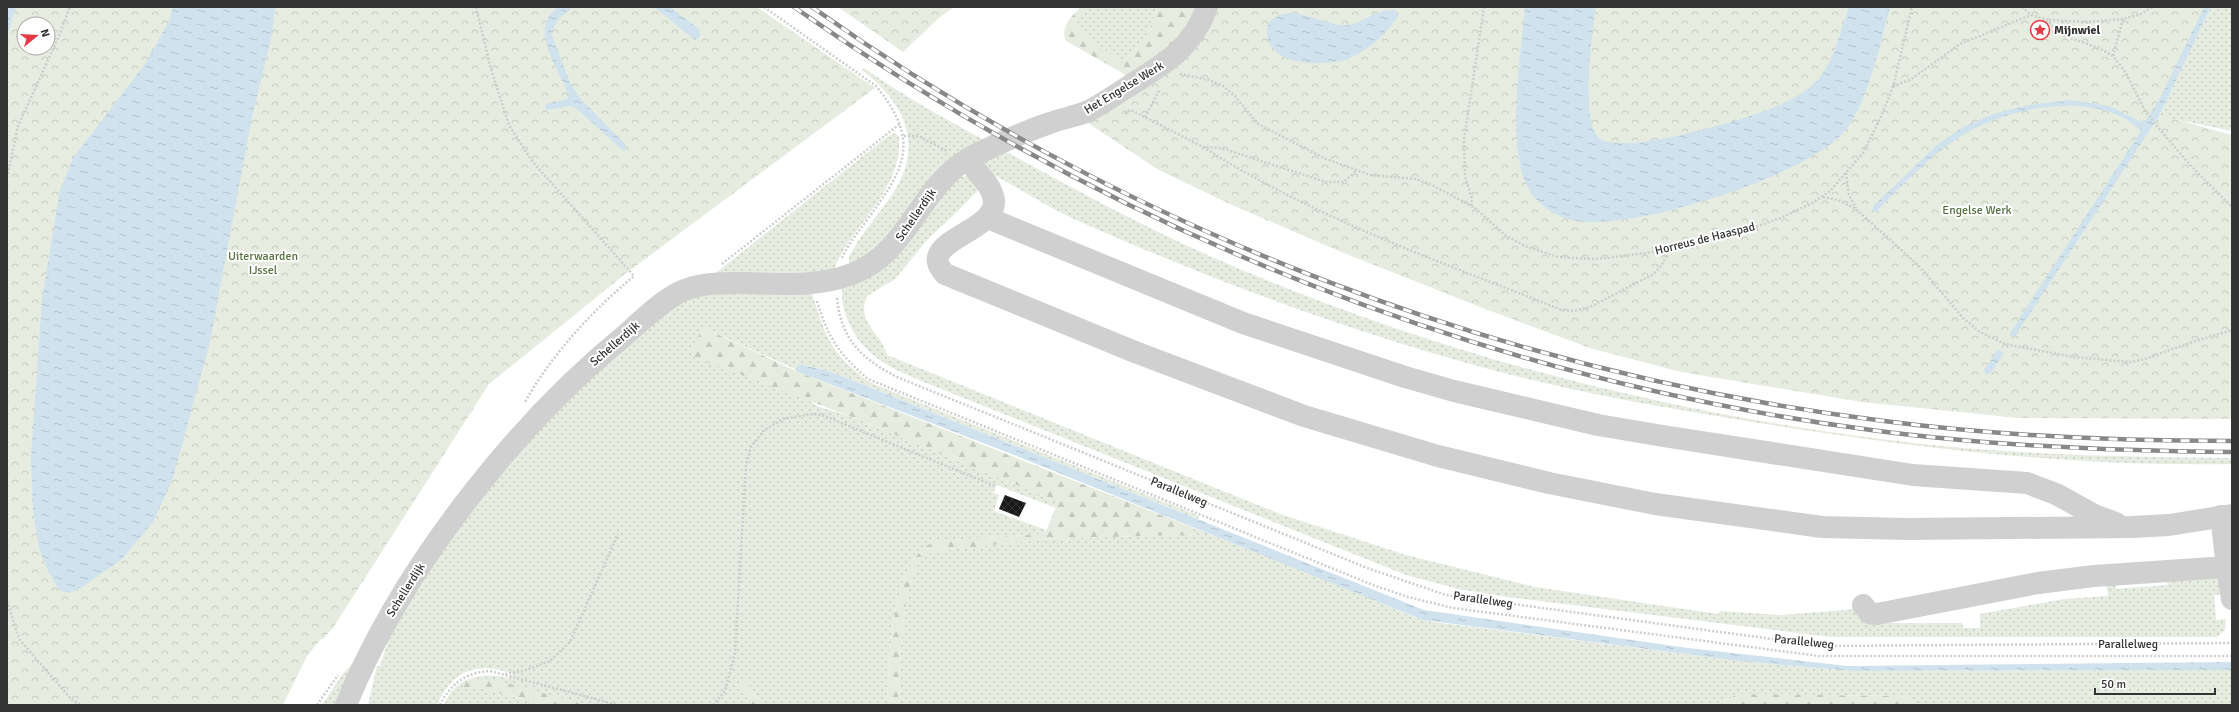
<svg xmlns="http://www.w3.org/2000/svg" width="2239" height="712" font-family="Signika,sans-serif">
	<defs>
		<pattern id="grass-dots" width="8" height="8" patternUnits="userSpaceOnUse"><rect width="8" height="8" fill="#e6ecdf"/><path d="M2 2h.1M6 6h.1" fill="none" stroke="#c6cbc0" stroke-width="1.8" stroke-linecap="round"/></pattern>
		<pattern id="forest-firs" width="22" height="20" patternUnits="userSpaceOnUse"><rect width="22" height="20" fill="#e6ecdf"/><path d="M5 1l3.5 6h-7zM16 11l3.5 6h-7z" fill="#c6cbc0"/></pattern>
		<pattern id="park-crowns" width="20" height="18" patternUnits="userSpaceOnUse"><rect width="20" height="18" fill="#e6ecdf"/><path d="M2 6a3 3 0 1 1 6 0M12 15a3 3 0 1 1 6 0" fill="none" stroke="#c6cbc0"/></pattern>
		<pattern id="water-ripples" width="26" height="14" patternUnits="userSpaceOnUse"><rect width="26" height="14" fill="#cfe2ee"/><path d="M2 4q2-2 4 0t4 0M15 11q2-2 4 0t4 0" fill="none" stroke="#b2c2cd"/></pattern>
		<pattern id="building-cross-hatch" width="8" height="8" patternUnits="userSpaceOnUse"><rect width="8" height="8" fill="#1a1a1a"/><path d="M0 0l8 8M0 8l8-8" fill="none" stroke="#333"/></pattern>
	</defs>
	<rect width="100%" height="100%" fill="#fff"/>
	<g fill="url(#grass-dots)">
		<path d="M1087,7H1157C1153,29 1141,46 1124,60L1116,59L1074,25Z"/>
		<path d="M2211,7H2232V131L2159,116Z"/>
		<path d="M864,68C903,96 947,120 988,142L891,242L850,265C847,259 851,253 854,248C867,225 887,206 899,183C923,136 899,99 862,70Z"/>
		<path d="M895,133L899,137C903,192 850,224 833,272L707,280L887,137Z"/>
		<path d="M999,148C1069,186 1139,225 1212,257C1437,356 1678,417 1922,444C2025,455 2129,457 2232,458V464C2074,467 1927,449 1772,425C1716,416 1660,407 1605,396C1513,378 1423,352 1335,322C1247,292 1159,257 1074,219C1042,204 1014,184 983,170L984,157Z"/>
		<path d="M967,176L984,184L959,210L927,240L895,279L867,296C855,322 883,335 887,355L1280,514L1406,555L1535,587L1718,614L1720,611L1781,615L1856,609L1858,618L1868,623H1962L1963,628H1980V614L2064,599L2108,596L2106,580L2116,579V589L2167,585V575L2218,574L2225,594L2214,595L2216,620L2226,619L2225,630L2217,637H1830L1507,597L1458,589L1406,575L924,382C893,369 866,358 850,325C845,315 841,301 842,289L847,282L959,177Z"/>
		<path d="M810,288C826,335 828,353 871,383L1199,516L1198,519L829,371L799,364L795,369L702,327L817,406L852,417L1058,502L1056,508L997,485L993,493L999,495L994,511L1046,530L1045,534L936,541C889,558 890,662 887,705H760L753,691L738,685L752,705H586L483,678L467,689L473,686L544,705H444C455,677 481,672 509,678L513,674C477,661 453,670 437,705H368L377,666H380L398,612L434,548L567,395L688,295Z"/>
		<path d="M1194,528L1329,581L1414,617L1433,622L1739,661L1852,671L2232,670V705H1918L1903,696L1737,694L1719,705H898C900,673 901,581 922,559C925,556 929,554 932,552L1043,539L1179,535L1190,537Z"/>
		<path d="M369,644L341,705H322L342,675Z"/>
	</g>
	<g fill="url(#forest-firs)">
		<path d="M1081,7L1088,8L1075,25L1116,59L1124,60C1141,46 1153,29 1157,7H1203L1198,20L1133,79L1066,41C1060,26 1071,17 1081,7Z"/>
		<path d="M702,327L796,371L1194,528L1190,537L1179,535L1043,539L932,552C929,554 925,556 922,559C901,581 900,673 898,705H887C890,662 889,558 936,541L1045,534L1058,502L852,417L694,357L692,353Z"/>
		<path d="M483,678L493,679L586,705H544L473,686L467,689L461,685Z"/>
		<path d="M743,680L748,682L760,705H752L738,685L739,682Z"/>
		<path d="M1737,694L1903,696L1918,705H1719Z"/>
	</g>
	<g fill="url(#park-crowns)" fill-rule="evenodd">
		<path d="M7,7H757L875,88L625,274L489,384L333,628L323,639H321L307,656L283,705H7ZM24,24H48V48H24Z"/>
		<path d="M838,7H954L940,17L903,52Z"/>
		<path d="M1201,7H2207L2156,114L2232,135V419L2018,418L1862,402L1681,372L1590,348L1480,307L1339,251L1232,205L1157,169L1085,121L1167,58Z"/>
	</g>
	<g fill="url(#water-ripples)">
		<path d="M7,7H16L7,36Z"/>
		<path d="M173,7H275L272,34L251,122L210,342L173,478L153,522L122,559L81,588L69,593L59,590L46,567L39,548L33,510L31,458L42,299L60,190L73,158L145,64L169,21Z"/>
		<path d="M558,7H572L558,20L551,33L569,81L580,98L625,144V151H623L576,108L570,106L547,110L545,107L546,104L567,99L569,96C560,68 527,31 558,7Z"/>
		<path d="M654,7H670L699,29L700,36L695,40Z"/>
		<path d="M1525,7H1596C1592,34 1580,117 1598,137C1617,158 1736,121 1762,112C1780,105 1801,96 1815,83C1832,67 1841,29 1849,7H1890C1881,42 1867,105 1844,132C1804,177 1636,230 1577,221C1560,219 1539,206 1530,191C1505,152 1521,54 1525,7Z"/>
		<path d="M2204,7H2211L2159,116L2016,335L2011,337L2010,333L2141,131C2099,88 2005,107 1960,137C1928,157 1902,185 1876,212L1872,211L1873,206L1937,145L1963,127L1993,114L2029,105L2071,100L2109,106L2139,121L2146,120L2160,98Z"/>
		<path d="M1392,10L1397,12L1398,16C1387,33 1369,50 1350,58C1324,68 1259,67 1268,24C1287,0 1318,23 1342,25C1360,27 1372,10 1392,10Z"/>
		<path d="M1998,349L2004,353L1991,373L1986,375L1984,370Z"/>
		<path d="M799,364L829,371L1424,610L1688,648L1848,666L2232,662V670L1852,671L1739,661L1423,620L1019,457L796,371L795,369Z"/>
	</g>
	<path fill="url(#building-cross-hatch)" d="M1005,495L1026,503L1019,517L999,509Z"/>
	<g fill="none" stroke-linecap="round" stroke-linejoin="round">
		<g stroke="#cdcdcd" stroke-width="2.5" stroke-dasharray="2 2" stroke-linecap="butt">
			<path d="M476,7L491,69L509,125L532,161L634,276C592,311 552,354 525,402"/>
			<path d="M764,7L876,86C924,144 902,172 864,224C856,235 847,246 842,258"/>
			<path d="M2022,7L2031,15L2048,20L2056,31L2064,36L2099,48L2113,56L2126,73L2144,109L2156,125L2190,165L2232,207"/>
			<path d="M2049,20L2087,22L2123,19"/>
			<path d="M2113,56L2123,19L2141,14L2152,7"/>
			<path d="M1180,74L1209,80L1223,86L1235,96L1258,124L1326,159L1370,175L1416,179L1432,185L1475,208L1505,235L1525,246L1558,257L1591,259L1607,258L1668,250L1729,236L1781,218L1814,202L1830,191L1863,153L1880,119L1893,87L1912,7"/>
			<path d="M1893,86L1910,80L1960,44L2031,15"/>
			<path d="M1125,114L1130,110L1135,112L1203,147L1221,148L1326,182H1344L1356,171"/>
			<path d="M1145,117L1160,89"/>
			<path d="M904,136H919L947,151"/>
			<path d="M1203,147C1314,218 1441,262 1562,310L1574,311L1590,307L1652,275L1662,265L1668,250"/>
			<path d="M1846,173L1849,195L1856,208"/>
			<path d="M7,178L18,126L59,36L70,7"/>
			<path d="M1823,197L1838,200L1856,209L1919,266L1963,318L1980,332L2005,344L2073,357L2131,362L2145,359L2195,341L2232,330"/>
			<path d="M1471,206L1472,199L1465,176L1464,140L1484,7"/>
			<path d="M722,264L901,123"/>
			<path d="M837,298C841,340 862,359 897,377L1370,569L1446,595L1824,646L2232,643"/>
			<path d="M817,301C828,338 839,354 868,379L1373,585L1408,597L1453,608L1819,656H2232"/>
			<path d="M7,601L19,639L72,700L81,705"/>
			<path d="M505,674L523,671L550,661L570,642L618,534"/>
			<path d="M317,705L338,675"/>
			<path d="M440,705C450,684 467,672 490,671L618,705"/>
			<path d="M713,705L725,691L735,653L746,465L751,447L764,430L783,419L813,414L822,415L995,486"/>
		</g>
		<g stroke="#d0d0d0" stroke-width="22">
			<path d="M968,159C976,174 992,183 994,201C996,233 913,241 945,274L1135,352L1304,416L1438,456L1549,483L1655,504L1822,527L1907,529L2132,527L2169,525L2232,515"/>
			<path d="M988,218L1243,323L1405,377L1454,391L1598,425L1663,436L1913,475L2027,483L2056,494L2094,515L2116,523"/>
			<path d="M2221,516L2227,567"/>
			<path d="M1863,605L1869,613L1877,614L2038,583L2094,576L2227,567L2232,599"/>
			<path d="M346,705C400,572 513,427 623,337C640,322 658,304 678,293C699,282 724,283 747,283C783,284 818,287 852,274C909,253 919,186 971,157C995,145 1021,133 1047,124C1060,119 1073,117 1086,112C1100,106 1113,96 1126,88C1162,65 1192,50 1207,7"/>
		</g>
		<g stroke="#888" stroke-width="4.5">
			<g id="rail">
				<path d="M794,7C1114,231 1483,379 1871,430C1991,446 2111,451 2232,452"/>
				<path d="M812,7C1126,230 1502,373 1884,421C1999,436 2116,441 2232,441"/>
			</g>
		</g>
		<use href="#rail" stroke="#fff" stroke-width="3" stroke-dasharray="9" stroke-linecap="butt"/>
	</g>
	<defs>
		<g id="sight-ring" transform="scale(1)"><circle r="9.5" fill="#fff" stroke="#e63946" stroke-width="1.5"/><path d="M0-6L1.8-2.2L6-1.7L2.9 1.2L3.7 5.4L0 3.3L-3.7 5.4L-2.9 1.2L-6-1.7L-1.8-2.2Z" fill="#e63946"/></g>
	</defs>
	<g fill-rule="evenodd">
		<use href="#sight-ring" x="2040" y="30"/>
	</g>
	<g text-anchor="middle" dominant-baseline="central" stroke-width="4" stroke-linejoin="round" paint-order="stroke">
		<g font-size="12" font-weight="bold" fill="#333" stroke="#fff" text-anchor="start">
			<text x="2054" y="30">Mijnwiel</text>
		</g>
		<g font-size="12" fill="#333" stroke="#fff">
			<text transform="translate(1124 88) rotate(-31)">Het Engelse Werk</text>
			<text transform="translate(916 215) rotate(-55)">Schellerdijk</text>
			<text transform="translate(1705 239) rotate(-14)">Horreus de Haaspad</text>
			<text transform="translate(615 344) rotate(-41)">Schellerdijk</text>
			<text transform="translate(1179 492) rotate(22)">Parallelweg</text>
			<text transform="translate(406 590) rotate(-58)">Schellerdijk</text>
			<text transform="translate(1483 600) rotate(8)">Parallelweg</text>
			<text transform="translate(1804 642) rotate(6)">Parallelweg</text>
			<text x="2128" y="644">Parallelweg</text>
		</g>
		<g font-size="12" fill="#56703f" stroke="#fff">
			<text x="1977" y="210">Engelse Werk</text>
			<text x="263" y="256">Uiterwaarden<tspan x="263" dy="14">IJssel</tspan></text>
		</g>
	</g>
	<rect width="2239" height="712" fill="none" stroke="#333333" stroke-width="16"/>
	<g transform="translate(36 36) rotate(72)"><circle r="19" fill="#ffffff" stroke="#adadad"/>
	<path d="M0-3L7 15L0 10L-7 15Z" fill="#e63946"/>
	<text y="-6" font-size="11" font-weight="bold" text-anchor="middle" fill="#333333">N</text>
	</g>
	<path d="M2095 688v6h120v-6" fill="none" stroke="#333333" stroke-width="2"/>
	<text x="2101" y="688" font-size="12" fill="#333333" stroke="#ffffff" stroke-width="3" paint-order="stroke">50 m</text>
</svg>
